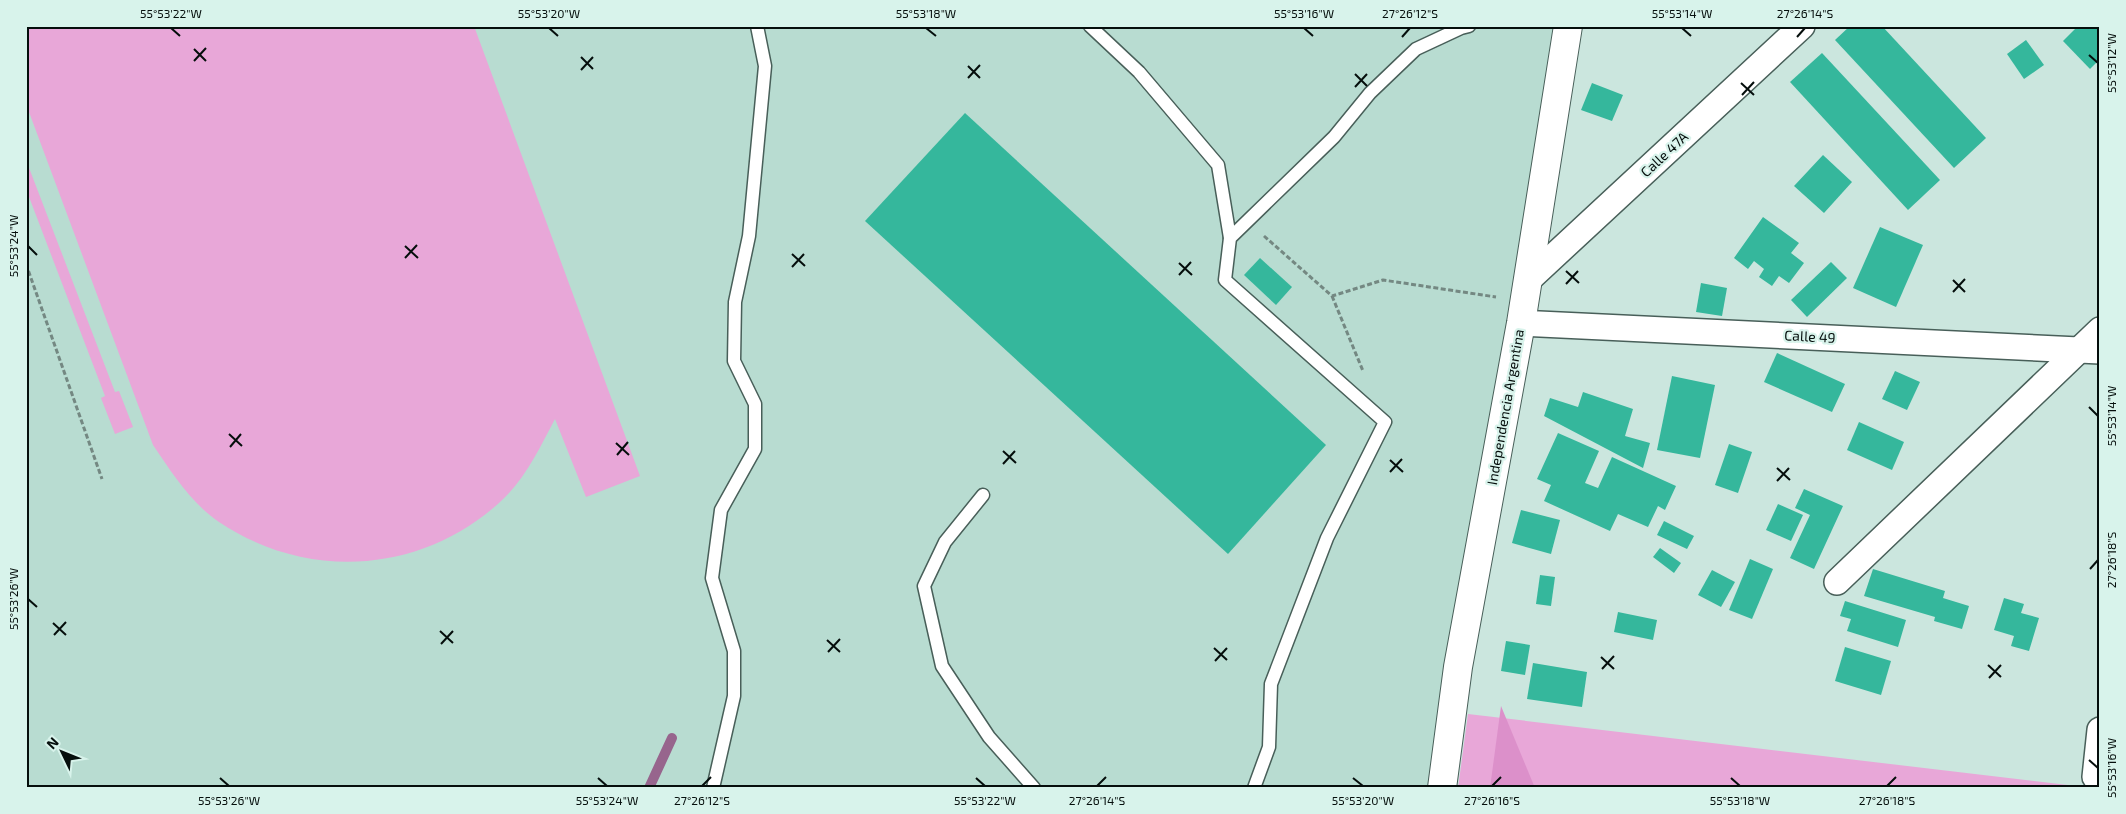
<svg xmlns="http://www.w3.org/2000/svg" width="2126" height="814" font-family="'Exo 2',sans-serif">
	<rect width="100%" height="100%" fill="#cbe6de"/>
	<path fill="#b8dcd1" d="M26,26H1560L1440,788H26Z"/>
	<g fill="#e8a7d8">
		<path d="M26,26H474L640,476L586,497L555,419C539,449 525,480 499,503C420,574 307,581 219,522C191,503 172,473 153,445L26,104Z"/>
		<path d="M26,160L115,392L119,391L133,427L115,434L101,398L105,396L26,189Z"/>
		<path d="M1468,714L2093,788H1458Z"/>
	</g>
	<path fill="#dc90ca" d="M1501,706L1535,788H1490Z"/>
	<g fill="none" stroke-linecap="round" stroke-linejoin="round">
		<path stroke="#97658d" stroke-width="10" d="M649,788L672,738"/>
	</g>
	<g fill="#35b79c">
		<path d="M1850,26H1882L1986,138L1954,168L1835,40Z"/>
		<path d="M2078,26H2100V59L2090,69L2063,41Z"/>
		<path d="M2026,40L2044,65L2024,79L2007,54Z"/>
		<path d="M1822,53L1940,180L1908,210L1790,82Z"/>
		<path d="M1592,83L1623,95L1612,121L1581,110Z"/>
		<path d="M965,113L1326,445L1228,554L865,221Z"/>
		<path d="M1823,155L1852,182L1824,213L1794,186Z"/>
		<path d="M1763,217L1799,243L1791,253L1804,263L1789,283L1779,276L1772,286L1759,277L1764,269L1754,261L1748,269L1734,258Z"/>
		<path d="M1880,227L1923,245L1896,307L1853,288Z"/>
		<path d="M1260,258L1292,287L1276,305L1244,275Z"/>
		<path d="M1831,262L1847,278L1807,317L1791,300Z"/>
		<path d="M1701,283L1727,288L1722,316L1696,312Z"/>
		<path d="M1777,353L1845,384L1832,412L1764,382Z"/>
		<path d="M1895,371L1920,382L1907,410L1882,399Z"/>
		<path d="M1672,376L1715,385L1700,458L1657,450Z"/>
		<path d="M1583,392L1633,409L1625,436L1650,443L1643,468L1544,416L1550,398L1578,407Z"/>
		<path d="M1859,422L1904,442L1892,470L1847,450Z"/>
		<path d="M1558,433L1599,451L1585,483L1598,488L1612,457L1676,486L1665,510L1658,506L1648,527L1618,514L1610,531L1544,501L1551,485L1537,479Z"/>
		<path d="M1729,444L1752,452L1738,493L1715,485Z"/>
		<path d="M1804,489L1843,506L1814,569L1790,558L1810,515L1795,508Z"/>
		<path d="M1778,504L1803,515L1791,541L1766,530Z"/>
		<path d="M1521,510L1560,520L1551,554L1512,543Z"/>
		<path d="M1664,521L1694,536L1687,549L1657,535Z"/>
		<path d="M1660,548L1681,563L1674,573L1653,557Z"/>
		<path d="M1750,559L1773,569L1752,619L1729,610Z"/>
		<path d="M1873,569L1945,591L1943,598L1969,606L1962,629L1934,621L1935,617L1864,596Z"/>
		<path d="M1712,570L1735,582L1721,607L1698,595Z"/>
		<path d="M1540,575L1555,577L1551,606L1536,604Z"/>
		<path d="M2004,598L2024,604L2021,613L2039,618L2029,651L2011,646L2014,636L1994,630Z"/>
		<path d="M1845,601L1906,620L1898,647L1847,631L1851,619L1840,616Z"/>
		<path d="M1618,612L1657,620L1653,640L1614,632Z"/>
		<path d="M1506,641L1530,645L1525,675L1501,671Z"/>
		<path d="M1845,647L1891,661L1881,695L1835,681Z"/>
		<path d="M1533,663L1587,672L1582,707L1527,699Z"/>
	</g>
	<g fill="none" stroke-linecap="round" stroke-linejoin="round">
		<g stroke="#485f59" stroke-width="15">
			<g id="lane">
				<path d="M1090,26L1139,72L1218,165L1230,238"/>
				<path d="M983,495L945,542L924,586L942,666L989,737L1034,788"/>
				<path d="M713,788L734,696V651L712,578L721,510L755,449V404L734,361L735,302L749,236L765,66L757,26"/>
				<path d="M1254,788L1269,747L1271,684L1327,538L1385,422L1225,280L1230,238L1334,137L1370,93L1416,49L1461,28L1469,26"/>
			</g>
		</g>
		<g stroke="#485f59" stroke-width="28">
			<g id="street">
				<path d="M1527,281L1802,26"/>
				<path d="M1521,323L2100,351"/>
				<path d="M1837,582L2100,330"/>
				<path d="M2100,730L2095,777H2100"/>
			</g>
		</g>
		<g stroke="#485f59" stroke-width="30">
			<path id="secondary" d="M1442,788L1458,667L1521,323L1568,26"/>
		</g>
		<g stroke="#748882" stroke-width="3" stroke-dasharray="5 2.5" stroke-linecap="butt">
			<path d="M1264,236L1332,296L1383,280L1496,297"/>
			<path d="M26,264L102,479"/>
			<path d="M1332,296L1363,371"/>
		</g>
		<use href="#lane" stroke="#fff" stroke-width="12"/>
		<use href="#street" stroke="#fff" stroke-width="25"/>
		<use href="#secondary" stroke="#fff" stroke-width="28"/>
	</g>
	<path fill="none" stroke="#050e0c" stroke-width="2" d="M171,28L180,36M549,28L558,36M926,28L936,36M1304,28L1313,36M1682,28L1691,36M1402,37L1410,28M1797,37L1805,28M194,49L206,61M2089,55L2098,63M581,57L593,69M194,61L206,48M968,66L980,78M581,70L593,57M1355,74L1367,86M968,78L980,65M1741,83L1754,95M1355,87L1367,74M1742,95L1754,82M28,246L37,255M405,246L418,258M792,254L805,266M405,258L417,245M1179,263L1192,275M792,267L804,254M1566,271L1579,283M1179,275L1191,262M1953,280L1965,292M1566,284L1578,271M1953,292L1965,279M2089,407L2098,416M229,434L242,446M616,443L629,455M230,447L241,434M1003,451L1016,463M617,455L628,442M1390,460L1403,472M1003,464L1015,451M1777,468L1790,480M1390,472L1402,459M1777,481L1789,468M2090,569L2098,560M28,599L37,607M53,623L66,635M440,631L453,643M54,635L66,622M827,640L840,652M441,644L453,631M1214,648L1227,660M828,652L840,639M1601,657L1614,669M1215,661L1227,648M1988,665L2001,677M1602,669L1614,656M1989,678L2001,665M2089,760L2098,768M220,778L229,786M598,778L607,786M976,778L985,786M1353,778L1363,786M1731,778L1740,786M702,786L711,777M1097,786L1106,777M1492,786L1501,777M1887,786L1896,777"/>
	<g text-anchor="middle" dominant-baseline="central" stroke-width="4.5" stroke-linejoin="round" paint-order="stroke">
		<g font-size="14" fill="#050e0c" stroke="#d8f3eb">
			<text transform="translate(1664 154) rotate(-43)">Calle 47A</text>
			<text transform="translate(1810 336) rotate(3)">Calle 49</text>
			<text transform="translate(1505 407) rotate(-80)">Independencia Argentina</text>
		</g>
	</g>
	<rect width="2126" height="814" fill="none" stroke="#d8f3eb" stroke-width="55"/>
	<g transform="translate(62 752) rotate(313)" stroke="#d8f3eb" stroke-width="4" paint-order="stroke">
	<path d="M0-4L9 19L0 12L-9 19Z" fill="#050e0c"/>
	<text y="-8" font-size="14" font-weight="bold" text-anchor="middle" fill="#050e0c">N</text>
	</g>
	<rect x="28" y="28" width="2070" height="758" fill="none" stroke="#050e0c" stroke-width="2"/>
	<g font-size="12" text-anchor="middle" fill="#050e0c">
		<text x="171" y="18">55°53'22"W</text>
		<text x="549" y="18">55°53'20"W</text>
		<text x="926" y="18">55°53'18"W</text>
		<text x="1304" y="18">55°53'16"W</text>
		<text x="1410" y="18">27°26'12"S</text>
		<text x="1682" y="18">55°53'14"W</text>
		<text x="1805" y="18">27°26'14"S</text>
		<text transform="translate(2112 63) rotate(-90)" y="4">55°53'12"W</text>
		<text transform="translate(14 246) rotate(-90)" y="4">55°53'24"W</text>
		<text transform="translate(2112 416) rotate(-90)" y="4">55°53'14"W</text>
		<text transform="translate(2112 560) rotate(-90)" y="4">27°26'18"S</text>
		<text transform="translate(14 599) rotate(-90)" y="4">55°53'26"W</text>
		<text transform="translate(2112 768) rotate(-90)" y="4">55°53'16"W</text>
		<text x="229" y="805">55°53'26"W</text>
		<text x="607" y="805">55°53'24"W</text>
		<text x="702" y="805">27°26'12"S</text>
		<text x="985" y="805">55°53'22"W</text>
		<text x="1097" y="805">27°26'14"S</text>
		<text x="1363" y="805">55°53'20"W</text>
		<text x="1492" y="805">27°26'16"S</text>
		<text x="1740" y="805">55°53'18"W</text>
		<text x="1887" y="805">27°26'18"S</text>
	</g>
</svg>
